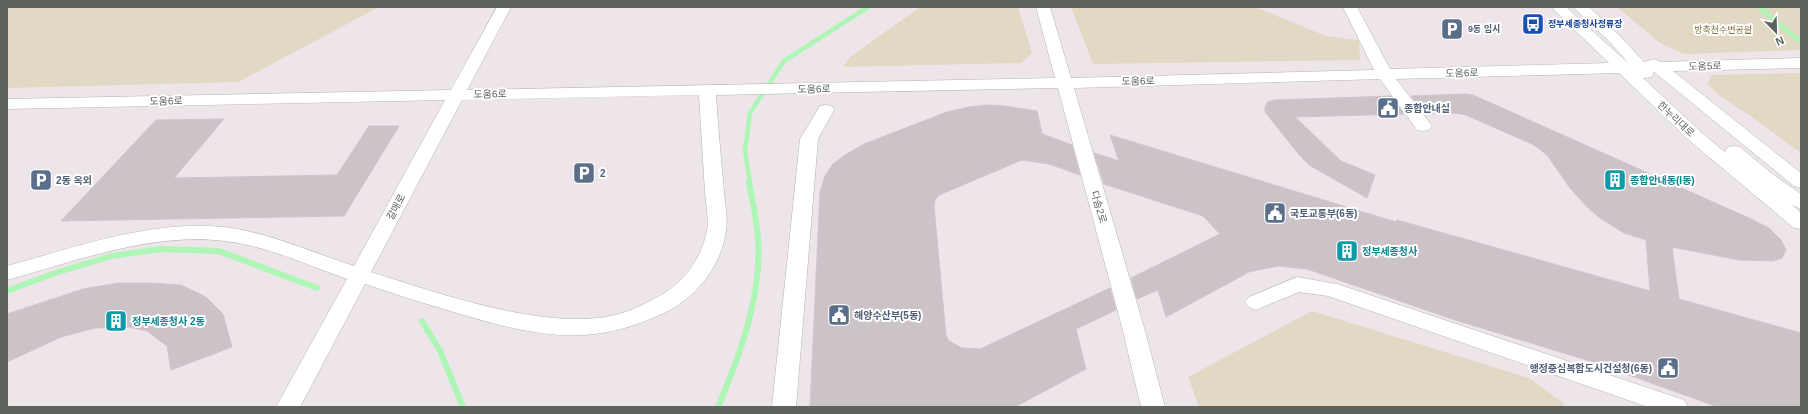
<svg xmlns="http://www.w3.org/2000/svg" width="1808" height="414" font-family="Arial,'Noto Sans KR',sans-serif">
	<rect width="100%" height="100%" fill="#ede5ea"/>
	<g fill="#e2d9c4">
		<path d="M7,7H379L238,82L7,88Z"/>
		<path d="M920,7H1018L1032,53L1021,63L843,67L850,57Z"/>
		<path d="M1071,7H1255L1326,36L1359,40L1360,60L1093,64Z"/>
		<path d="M1617,7H1801V50L1684,54L1660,43Z"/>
		<path d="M1801,73V153L1749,115L1720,96L1707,84L1712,75Z"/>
		<path d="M1312,311L1529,378L1562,402L1565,407H1199L1188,377Z"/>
	</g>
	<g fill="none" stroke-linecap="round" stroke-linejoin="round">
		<g stroke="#adf6b5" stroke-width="4.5">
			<path d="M1759,7L1801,42"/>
			<path d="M750,182L745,151L750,113L784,61L868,7"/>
		</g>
		<g stroke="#adf6b5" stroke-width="6">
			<path d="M7,291L55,273L112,256L161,249L219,251L317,288"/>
			<path d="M422,321L440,351L463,407"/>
			<path d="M718,407C740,355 762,296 758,239C757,219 752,200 749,181"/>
		</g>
	</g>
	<g fill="#cbc3c8" stroke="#d2c4cd">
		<path d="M1466,94L1473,95L1749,218L1769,228L1781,240L1786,250L1782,258L1773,261L1739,260L1672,247L1679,299L1801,333V407H1718L1590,361L1455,320L1307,269L1278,266L1249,272L1166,317L1158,290L1137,299L1131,278L1220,234L1203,216L1104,184L1094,153L1119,161L1110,135L1396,222L1397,220L1650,291L1646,240L1624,233L1600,218L1587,207L1570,188L1547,155L1534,145L1466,115L1454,113L1425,114L1411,96Z"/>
		<path d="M1391,96L1404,114L1295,117L1341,161L1375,175L1367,198L1309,165L1300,156L1265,112V107L1268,102L1275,100Z"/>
		<path d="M987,105L1004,106L1037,111L1042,134L1072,145L1080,175L1049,164L1022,160L939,195L935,200L934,206L946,336L949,341L962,348L980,349L1110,288L1116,310L1076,329L1086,369L1015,407H810L820,192L825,176L833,164L845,155L864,144L947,112L969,107Z"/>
		<path d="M224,119L174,178L337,175L369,126H399L344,216L61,221L156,120Z"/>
		<path d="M118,283H151L181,285L206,297L223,314L232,347L171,370L167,346L147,331L129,327L95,328L61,337L7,362V314L83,289Z"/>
	</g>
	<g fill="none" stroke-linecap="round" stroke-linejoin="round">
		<g stroke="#b0b6b2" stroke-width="1">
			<g id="minor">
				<path d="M497,7H511L467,90L1055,78L1036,7H1050L1071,78L1374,70L1343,7H1357L1390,69L1609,63L1551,7H1566L1628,63L1610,42L1573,7H1589L1620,36L1644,62L1654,59L1661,62L1801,58V68L1673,71L1801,173V188L1794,186L1654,72L1652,77L1643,78L1703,134L1726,153L1725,151L1728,147L1734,146L1740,147L1771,173L1801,194V209L1792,205L1801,213V229L1794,228L1691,142L1619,73L1396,79L1432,126L1429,130L1423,131L1417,130L1380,79L1074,88L1145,331L1165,407H1141L1123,331L1058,88L716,95C718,127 721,159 724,191C725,204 728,218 726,231C721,266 697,297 666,312C639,325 611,334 582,335C540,337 497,325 457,313C426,304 395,294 365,284L300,407H276L347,279C307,265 267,246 225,241C152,232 76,261 7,280V266C77,247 150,220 223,227C268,232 311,252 354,266L445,100L7,109V99L451,90ZM699,95C701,127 703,160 705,192C706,204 709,219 707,231C700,264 680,287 650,301C637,308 625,313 611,316C542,330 438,293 371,272L462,100Z"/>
				<path d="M826,105L832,106L834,110L818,139L796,407H772L800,139L820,106Z"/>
				<path d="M1297,277L1337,284L1684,400L1688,407H1648L1328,296L1299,292L1263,307L1256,310L1249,307L1245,302L1249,297Z"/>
			</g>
		</g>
		<use href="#minor" fill="#fff" fill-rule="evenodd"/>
	</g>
	<defs>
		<g id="bus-square" transform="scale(1.15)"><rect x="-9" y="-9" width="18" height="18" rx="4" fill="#1a4fb4" stroke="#fff"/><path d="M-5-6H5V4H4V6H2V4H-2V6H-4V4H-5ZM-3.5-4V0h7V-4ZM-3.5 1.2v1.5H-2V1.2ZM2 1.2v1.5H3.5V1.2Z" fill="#fff"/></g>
		<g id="parking-square" transform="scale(1.15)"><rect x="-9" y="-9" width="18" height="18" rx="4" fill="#5c6f8a" stroke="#fff"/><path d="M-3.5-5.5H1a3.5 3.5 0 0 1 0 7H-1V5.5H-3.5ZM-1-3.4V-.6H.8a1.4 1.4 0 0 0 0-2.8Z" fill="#fff"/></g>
		<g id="civic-square" transform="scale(1.15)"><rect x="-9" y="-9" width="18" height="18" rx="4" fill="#5c6f8a" stroke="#fff"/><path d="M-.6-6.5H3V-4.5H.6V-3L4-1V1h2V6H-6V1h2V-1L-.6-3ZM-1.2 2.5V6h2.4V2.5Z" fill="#fff"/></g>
		<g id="building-square" transform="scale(1.15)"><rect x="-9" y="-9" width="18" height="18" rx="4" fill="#0f9aa8" stroke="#fff"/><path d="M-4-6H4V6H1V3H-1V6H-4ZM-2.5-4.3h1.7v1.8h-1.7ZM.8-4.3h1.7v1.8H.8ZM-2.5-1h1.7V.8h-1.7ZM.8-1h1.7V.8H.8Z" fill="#fff"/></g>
	</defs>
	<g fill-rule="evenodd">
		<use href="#bus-square" x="1533" y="24"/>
		<use href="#parking-square" x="1452" y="29"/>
		<use href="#civic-square" x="1388" y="108"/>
		<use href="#parking-square" x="584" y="173"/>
		<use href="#parking-square" x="41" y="180"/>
		<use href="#building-square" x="1615" y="180"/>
		<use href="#civic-square" x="1275" y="213"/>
		<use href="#building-square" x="1347" y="251"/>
		<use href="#civic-square" x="839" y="315"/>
		<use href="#building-square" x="116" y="321"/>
		<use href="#civic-square" x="1668" y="368"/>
	</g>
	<g text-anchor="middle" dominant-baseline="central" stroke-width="4" stroke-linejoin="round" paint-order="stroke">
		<g font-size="9" font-weight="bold" fill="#164399" stroke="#fff" text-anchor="start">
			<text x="1548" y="24">정부세종청사정류장</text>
		</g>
		<g font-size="9" font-weight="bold" fill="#4e5e75" stroke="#fff" text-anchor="start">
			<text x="1468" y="29">9동 임시</text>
		</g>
		<g font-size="9" fill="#816f3e" stroke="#fff">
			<text x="1723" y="30">방축천수변공원</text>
		</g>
		<g font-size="10" fill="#5d645e" stroke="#fff">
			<text transform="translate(1705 66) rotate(-2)">도움5로</text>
			<text transform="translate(1462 73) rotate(-2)">도움6로</text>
			<text transform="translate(1138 81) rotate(-1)">도움6로</text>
			<text transform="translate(814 89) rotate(-1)">도움6로</text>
			<text transform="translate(490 94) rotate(-1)">도움6로</text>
			<text transform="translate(166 101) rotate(-1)">도움6로</text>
			<text transform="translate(1676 119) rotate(43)">한누리대로</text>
			<text transform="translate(396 207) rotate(-62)">갈매로</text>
			<text transform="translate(1099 207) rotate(74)">다솜2로</text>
		</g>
		<g font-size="10" font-weight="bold" fill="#4e5e75" stroke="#fff" text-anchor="start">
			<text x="1404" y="108">종합안내실</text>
			<text x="600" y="173">2</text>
			<text x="56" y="180">2동 옥외</text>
			<text x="1290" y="213">국토교통부(6동)</text>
			<text x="854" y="315">해양수산부(5동)</text>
			<text x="1652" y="368" text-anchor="end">행정중심복합도시건설청(6동)</text>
		</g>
		<g font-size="10" font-weight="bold" fill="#0d838f" stroke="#fff" text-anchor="start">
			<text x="1630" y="180">종합안내동(I동)</text>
			<text x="1362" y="251">정부세종청사</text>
			<text x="132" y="321">정부세종청사 2동</text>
		</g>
	</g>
	<rect width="1808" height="414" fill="none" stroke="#5d645e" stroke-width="16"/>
	<g transform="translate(1776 32) rotate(157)" stroke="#ffffff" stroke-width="3" paint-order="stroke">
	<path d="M0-3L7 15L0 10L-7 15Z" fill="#5d645e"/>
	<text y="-6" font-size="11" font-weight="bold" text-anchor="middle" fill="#5d645e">N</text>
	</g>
</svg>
